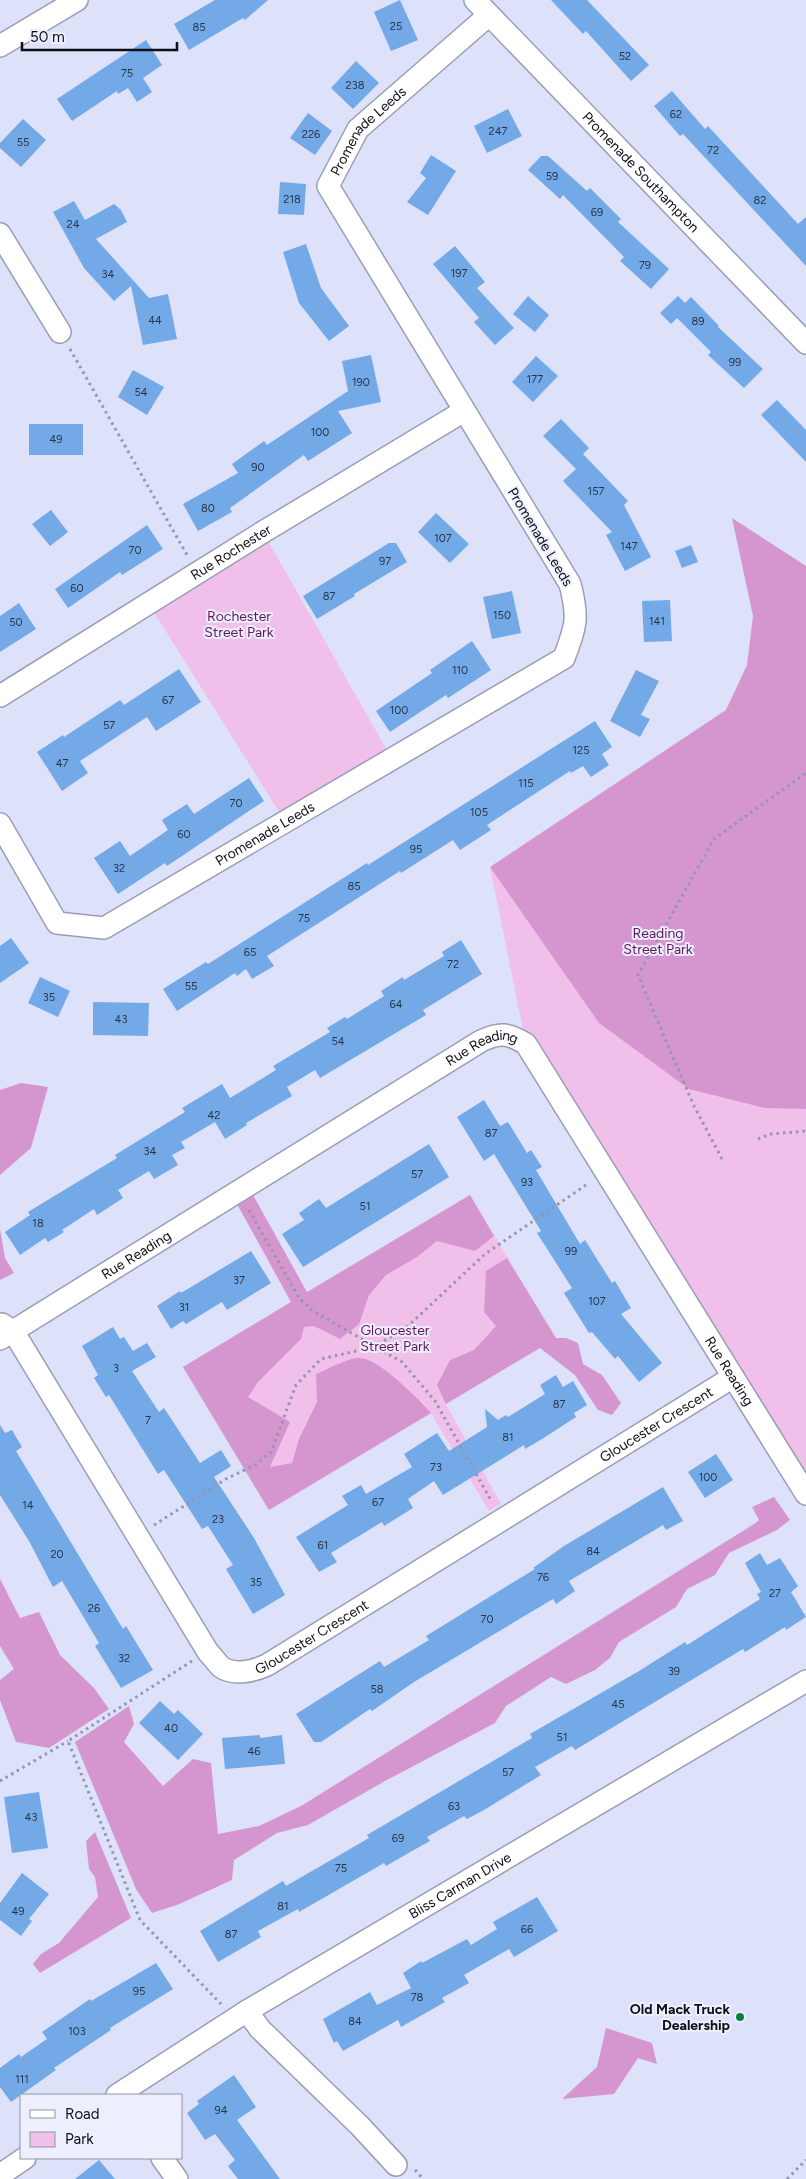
<svg xmlns="http://www.w3.org/2000/svg" width="806" height="2179" font-family="Figtree,sans-serif">
	<rect width="100%" height="100%" fill="#dde1fa"/>
	<g fill="#f0c0eb">
		<path d="M263,532L392,759L285,821L148,603Z"/>
		<path d="M806,676V1494L526,1044L490,867Z"/>
		<path d="M470,1195L556,1338L446,1404L501,1504L489,1511L431,1413L269,1510L183,1367Z"/>
	</g>
	<g fill="#d596d0">
		<path d="M732,518L806,566V1109L765,1108L689,1089L599,1023L490,867L726,710L747,665L753,616Z"/>
		<path d="M21,1083L48,1087L31,1148L0,1175V1090Z"/>
		<path d="M253,1195L307,1292L470,1195L494,1236L475,1251L437,1241L417,1257L386,1275L369,1295L359,1324L340,1339L314,1326L304,1327L301,1339L258,1382L248,1397L290,1422L270,1467L292,1463L299,1439L317,1402L316,1374C328,1369 348,1358 359,1358C378,1357 418,1399 431,1413L269,1510L183,1367L291,1302L237,1204Z"/>
		<path d="M0,1229L5,1258L14,1273L0,1280Z"/>
		<path d="M507,1258L556,1338H566L578,1343L583,1364L602,1375L621,1403L612,1415L598,1410L575,1375L540,1348L446,1404L437,1385L450,1360L474,1350L496,1326L484,1312L486,1271Z"/>
		<path d="M774,1497L790,1520L777,1530L729,1553L715,1575L687,1589L676,1607L619,1642L610,1658L595,1670L566,1684L551,1677L506,1706L495,1723L385,1781L308,1825L277,1833L234,1860L232,1880L177,1905L152,1913L136,1889L75,1742L129,1706L134,1724L124,1742L163,1786L193,1759L211,1763L218,1834L259,1826L301,1806L754,1524L759,1520L752,1507Z"/>
		<path d="M0,1579L20,1618L39,1612L60,1655L94,1688L109,1709L49,1748L16,1742L0,1700V1680L14,1669L0,1646Z"/>
		<path d="M95,1832L131,1918L40,1973L33,1964L41,1954L59,1943L98,1897L95,1877L89,1869L86,1841Z"/>
		<path d="M606,2028L652,2043L657,2064L638,2058L614,2094L562,2099L597,2067Z"/>
	</g>
	<g fill="#73a9e7">
		<path d="M215,0H268L245,20L243,18L189,50L174,24Z"/>
		<path d="M400,0L418,40L391,51L374,12Z"/>
		<path d="M551,0H587L649,65L631,81L586,31L583,34Z"/>
		<path d="M146,40L162,65L143,78L152,92L137,102L128,88L118,94L117,91L72,121L57,99Z"/>
		<path d="M356,61L379,83L353,109L331,88Z"/>
		<path d="M672,91L705,129L708,126L798,224L806,217V266L683,134L680,136L654,106Z"/>
		<path d="M508,109L522,136L487,153L474,126Z"/>
		<path d="M308,113L332,131L315,155L290,138Z"/>
		<path d="M23,119L46,140L21,167L0,148V143Z"/>
		<path d="M431,155L456,171L428,215L407,202L426,178L420,173Z"/>
		<path d="M541,156H548L587,191L590,188L621,219L618,222L669,269L651,289L620,261L624,257L563,195L560,199L528,170Z"/>
		<path d="M280,182L306,184L304,215L278,214Z"/>
		<path d="M74,201L85,220L114,204L121,210L127,222L96,239L149,298L168,294L177,339L143,345L131,286L114,301L84,268L53,212Z"/>
		<path d="M306,244L321,288L349,326L329,341L299,303L283,252Z"/>
		<path d="M455,246L485,282L477,288L514,328L495,345L474,322L479,318L433,264Z"/>
		<path d="M528,296L549,315L535,332L513,314Z"/>
		<path d="M678,296L685,303L691,297L719,326L718,327L763,369L744,388L708,355L711,352L677,318L671,324L660,313Z"/>
		<path d="M371,355L381,402L338,411L352,433L308,461L304,455L230,508L232,512L198,531L183,504L238,473L232,464L264,441L267,445L348,391L342,361Z"/>
		<path d="M536,356L558,376L533,402L512,382Z"/>
		<path d="M133,370L164,387L147,415L118,397Z"/>
		<path d="M777,400L806,430V462L761,415Z"/>
		<path d="M561,419L589,448L583,454L628,501L624,505L651,557L625,571L606,535L612,532L563,481L576,469L543,436Z"/>
		<rect x="29" y="424" width="54" height="31"/>
		<path d="M51,510L68,532L50,546L32,524Z"/>
		<path d="M436,513L469,544L450,563L418,532Z"/>
		<path d="M147,525L163,549L122,575L120,572L68,608L55,589Z"/>
		<path d="M389,543H396L407,562L354,594L355,596L317,619L303,596Z"/>
		<path d="M691,545L698,562L682,568L675,551Z"/>
		<path d="M512,591L521,633L492,639L483,597Z"/>
		<path d="M670,600L672,641L644,642L642,601Z"/>
		<path d="M19,603L36,629L0,652V616Z"/>
		<path d="M472,641L491,670L448,698L446,695L390,732L376,711L432,673L430,670Z"/>
		<path d="M179,669L201,702L156,731L147,717L80,761L88,773L62,791L37,752L63,735L64,737L120,700L124,705Z"/>
		<path d="M636,670L659,681L641,715L650,719L640,737L610,721Z"/>
		<path d="M595,721L612,747L602,754L609,765L591,777L583,766L571,773L570,771L487,825L491,830L460,850L453,840L401,873L400,871L267,956L274,966L252,979L246,969L237,976L235,973L177,1011L163,989L206,962L208,964L367,863L368,865Z"/>
		<path d="M249,778L264,801L167,866L165,863L118,894L94,858L120,841L130,856L168,830L162,820L187,804L194,814Z"/>
		<path d="M11,938L29,963L0,983V946Z"/>
		<path d="M461,940L482,974L423,1010L426,1015L320,1078L315,1070L287,1087L292,1096L246,1123L247,1125L225,1139L215,1122L181,1142L185,1148L172,1155L178,1165L154,1179L149,1171L118,1190L123,1198L97,1215L94,1209L62,1230L64,1232L48,1242L45,1238L20,1255L5,1232L30,1215L28,1212L117,1158L115,1155L185,1112L182,1108L222,1084L230,1098L276,1070L273,1066L330,1032L327,1028L345,1017L347,1019L384,996L381,991L403,977L404,980L444,956L442,952Z"/>
		<path d="M40,977L70,991L58,1017L28,1003Z"/>
		<path d="M93,1002L149,1003L148,1036L93,1035Z"/>
		<path d="M484,1100L500,1126L508,1122L527,1153L531,1150L542,1167L536,1170L580,1244L585,1240L612,1283L615,1281L631,1308L621,1314L662,1363L639,1382L618,1356L615,1359L592,1332L589,1333L564,1293L572,1288L537,1233L541,1231L494,1154L484,1161L457,1117Z"/>
		<path d="M429,1144L449,1177L303,1267L282,1234L304,1220L299,1213L319,1199L326,1208Z"/>
		<path d="M251,1251L271,1283L227,1310L222,1302L186,1324L183,1321L171,1329L157,1306L180,1291L181,1293Z"/>
		<path d="M113,1327L120,1339L124,1337L133,1351L147,1343L156,1357L132,1371L159,1412L164,1408L200,1463L221,1450L231,1466L214,1477L254,1538L285,1595L253,1614L226,1569L233,1565L208,1526L202,1529L164,1470L158,1474L109,1395L106,1397L94,1378L98,1375L82,1346Z"/>
		<path d="M556,1375L563,1387L573,1381L587,1405L574,1413L576,1417L542,1439L525,1449L524,1445L443,1495L434,1481L408,1499L413,1508L384,1526L382,1522L331,1553L337,1562L319,1572L296,1537L348,1505L342,1496L361,1485L366,1494L412,1467L404,1454L437,1433L449,1451L487,1427L485,1409L498,1420L506,1415L508,1417L545,1394L540,1385Z"/>
		<path d="M0,1425L5,1433L12,1430L22,1447L16,1451L123,1629L126,1626L153,1670L121,1688L95,1646L99,1643L62,1581L53,1587L29,1541L0,1495Z"/>
		<path d="M716,1454L733,1480L705,1498L688,1472Z"/>
		<path d="M663,1487L683,1521L666,1530L663,1525L569,1581L575,1591L556,1604L553,1599L414,1682L372,1711L370,1709L321,1742H314L296,1714L380,1661L384,1667L429,1640L426,1636L535,1569L533,1568L564,1546Z"/>
		<path d="M760,1553L767,1565L780,1558L798,1586L791,1592L806,1617L786,1630L785,1627L745,1652L743,1649L575,1750L572,1746L535,1767L541,1775L484,1810L467,1819L464,1816L427,1837L430,1841L412,1851L386,1866L384,1863L299,1912L298,1909L258,1931L261,1937L218,1962L200,1931L283,1881L286,1886L369,1838L367,1835L532,1738L530,1734L639,1671L685,1642L687,1645L760,1599L757,1594L761,1592L745,1563Z"/>
		<path d="M160,1701L174,1714L178,1710L203,1734L178,1760L139,1723Z"/>
		<path d="M260,1735V1738L282,1735L285,1764L225,1769L222,1738Z"/>
		<path d="M39,1792L48,1848L12,1853L4,1797Z"/>
		<path d="M22,1873L49,1894L29,1919L32,1921L21,1936L0,1920V1903Z"/>
		<path d="M537,1897L558,1931L514,1957L509,1949L464,1975L469,1983L442,1998L445,2002L401,2027L398,2020L343,2051L337,2041L334,2043L323,2019L370,1992L377,2005L411,1988L403,1973L421,1961L422,1963L467,1939L471,1945L497,1929L493,1922Z"/>
		<path d="M156,1963L173,1989L110,2028L111,2030L54,2068L56,2070L11,2102L0,2087V2068L19,2054L21,2057L47,2039L42,2032L90,1999L91,2001Z"/>
		<path d="M234,2075L256,2107L237,2120L280,2179H238L228,2166L235,2160L215,2134L205,2140L187,2113L199,2104L197,2101Z"/>
		<path d="M99,2160L115,2179H75Z"/>
	</g>
	<g fill="none" stroke-linecap="round" stroke-linejoin="round">
		<g stroke="#9a9eb5" stroke-width="24">
			<g id="minor">
				<path id="s1" d="M475,0L806,343"/>
				<path d="M0,46L77,0"/>
				<path d="M0,234L60,332"/>
				<path id="s2" d="M0,696L263,532L464,411"/>
				<path id="s3" d="M0,824L57,923L104,928L564,658C576,626 579,618 570,584L328,186L358,129L489,15"/>
				<path id="s4" d="M2,1324L13,1331L208,1652C212,1656 217,1663 221,1667C234,1676 254,1671 267,1665L733,1377"/>
				<path id="s5" d="M0,1339L481,1041C500,1032 508,1033 526,1044L806,1494"/>
				<path d="M247,2011L260,2029L360,2126L396,2165"/>
				<path id="s6" d="M117,2095L247,2011L806,1681"/>
				<path d="M162,2158L177,2179"/>
				<path d="M0,2175L25,2158"/>
			</g>
		</g>
		<g stroke="#9497aa" stroke-width="3" stroke-dasharray="2.5 4" stroke-linecap="butt">
			<path d="M70,349L187,555"/>
			<path d="M758,1139L770,1134L806,1131"/>
			<path d="M722,1159L693,1104L638,975L714,839L806,773"/>
			<path d="M249,1210L299,1298L313,1311L402,1362L435,1401L492,1502"/>
			<path d="M154,1525L226,1479L255,1465L271,1452L296,1385L321,1359L374,1347L408,1326L485,1254L589,1183"/>
			<path d="M192,1661L68,1741L140,1920L221,2004"/>
			<path d="M0,1781L68,1741"/>
			<path d="M415,2170L423,2179"/>
			<path d="M787,2179L806,2160"/>
		</g>
		<use href="#minor" stroke="#fff" stroke-width="21"/>
	</g>
	<circle fill="#06823b" stroke="#edeffe" stroke-width="2" cx="740" cy="2017" r="5"/>
	<g text-anchor="middle" dominant-baseline="central" stroke-width="4" stroke-linejoin="round" paint-order="stroke">
		<g font-size="11" fill="#26354a">
			<text x="396" y="26">25</text>
			<text x="199" y="27">85</text>
			<text x="625" y="56">52</text>
			<text x="127" y="73">75</text>
			<text x="355" y="85">238</text>
			<text x="676" y="114">62</text>
			<text x="498" y="131">247</text>
			<text x="311" y="134">226</text>
			<text x="23" y="142">55</text>
			<text x="713" y="150">72</text>
			<text x="552" y="176">59</text>
			<text x="292" y="199">218</text>
			<text x="760" y="200">82</text>
			<text x="597" y="212">69</text>
			<text x="73" y="224">24</text>
			<text x="645" y="265">79</text>
			<text x="459" y="273">197</text>
			<text x="108" y="274">34</text>
			<text x="155" y="320">44</text>
			<text x="698" y="321">89</text>
			<text x="735" y="362">99</text>
			<text x="535" y="379">177</text>
			<text x="361" y="382">190</text>
			<text x="141" y="392">54</text>
			<text x="320" y="432">100</text>
			<text x="56" y="439">49</text>
			<text x="258" y="467">90</text>
			<text x="596" y="491">157</text>
			<text x="208" y="508">80</text>
			<text x="443" y="538">107</text>
			<text x="629" y="546">147</text>
			<text x="135" y="550">70</text>
			<text x="385" y="561">97</text>
			<text x="77" y="588">60</text>
			<text x="329" y="596">87</text>
			<text x="502" y="615">150</text>
			<text x="657" y="621">141</text>
			<text x="16" y="622">50</text>
			<text x="460" y="670">110</text>
			<text x="168" y="700">67</text>
			<text x="399" y="710">100</text>
			<text x="109" y="725">57</text>
			<text x="581" y="750">125</text>
			<text x="62" y="763">47</text>
			<text x="526" y="783">115</text>
			<text x="236" y="803">70</text>
			<text x="479" y="812">105</text>
			<text x="184" y="834">60</text>
			<text x="416" y="849">95</text>
			<text x="119" y="868">32</text>
			<text x="354" y="886">85</text>
			<text x="304" y="918">75</text>
			<text x="250" y="952">65</text>
			<text x="453" y="964">72</text>
			<text x="191" y="986">55</text>
			<text x="49" y="997">35</text>
			<text x="396" y="1004">64</text>
			<text x="121" y="1019">43</text>
			<text x="338" y="1041">54</text>
			<text x="214" y="1115">42</text>
			<text x="491" y="1133">87</text>
			<text x="150" y="1151">34</text>
			<text x="417" y="1174">57</text>
			<text x="527" y="1182">93</text>
			<text x="365" y="1206">51</text>
			<text x="38" y="1223">18</text>
			<text x="571" y="1251">99</text>
			<text x="239" y="1280">37</text>
			<text x="597" y="1301">107</text>
			<text x="184" y="1307">31</text>
			<text x="116" y="1368">3</text>
			<text x="559" y="1404">87</text>
			<text x="148" y="1420">7</text>
			<text x="508" y="1437">81</text>
			<text x="436" y="1467">73</text>
			<text x="708" y="1477">100</text>
			<text x="378" y="1502">67</text>
			<text x="28" y="1505">14</text>
			<text x="218" y="1519">23</text>
			<text x="323" y="1545">61</text>
			<text x="593" y="1551">84</text>
			<text x="57" y="1554">20</text>
			<text x="543" y="1577">76</text>
			<text x="256" y="1582">35</text>
			<text x="775" y="1593">27</text>
			<text x="94" y="1608">26</text>
			<text x="487" y="1619">70</text>
			<text x="124" y="1658">32</text>
			<text x="674" y="1671">39</text>
			<text x="377" y="1689">58</text>
			<text x="618" y="1704">45</text>
			<text x="171" y="1728">40</text>
			<text x="562" y="1737">51</text>
			<text x="254" y="1751">46</text>
			<text x="508" y="1772">57</text>
			<text x="454" y="1806">63</text>
			<text x="31" y="1817">43</text>
			<text x="398" y="1838">69</text>
			<text x="341" y="1868">75</text>
			<text x="283" y="1906">81</text>
			<text x="18" y="1911">49</text>
			<text x="527" y="1929">66</text>
			<text x="231" y="1934">87</text>
			<text x="139" y="1991">95</text>
			<text x="417" y="1997">78</text>
			<text x="355" y="2021">84</text>
			<text x="77" y="2031">103</text>
			<text x="22" y="2079">111</text>
			<text x="221" y="2110">94</text>
		</g>
		<g font-size="14" fill="#0d0e16" stroke="#edeffe">
			<text stroke="none"><textPath href="#s3" startOffset="1306">Promenade Leeds</textPath></text>
			<text stroke="none"><textPath href="#s1" startOffset="239">Promenade Southampton</textPath></text>
			<text transform="translate(540 537) rotate(59)">Promenade Leeds</text>
			<text stroke="none"><textPath href="#s2" startOffset="272">Rue Rochester</textPath></text>
			<text stroke="none"><textPath href="#s3" startOffset="348">Promenade Leeds</textPath></text>
			<text stroke="none"><textPath href="#s5" startOffset="565">Rue Reading</textPath></text>
			<text stroke="none"><textPath href="#s5" startOffset="160">Rue Reading</textPath></text>
			<text stroke="none"><textPath href="#s5" startOffset="999">Rue Reading</textPath></text>
			<text stroke="none"><textPath href="#s4" startOffset="914">Gloucester Crescent</textPath></text>
			<text stroke="none"><textPath href="#s4" startOffset="509">Gloucester Crescent</textPath></text>
			<text stroke="none"><textPath href="#s6" startOffset="402">Bliss Carman Drive</textPath></text>
		</g>
		<g font-size="14" fill="#61175f" stroke="#edeffe">
			<text x="239" y="616">Rochester<tspan x="239" dy="16">Street Park</tspan></text>
			<text x="658" y="933">Reading<tspan x="658" dy="16">Street Park</tspan></text>
			<text x="395" y="1330">Gloucester<tspan x="395" dy="16">Street Park</tspan></text>
		</g>
		<g font-size="14" font-weight="bold" fill="#0d0e16" stroke="#edeffe" text-anchor="end">
			<text x="730" y="2009">Old Mack Truck<tspan x="730" dy="16">Dealership</tspan></text>
		</g>
	</g>
	<rect x="20" y="2094" width="162" height="65" fill="#edeffe" stroke="#9395a1"/>
	<rect x="30" y="2110" width="25" height="8" fill="#ffffff" stroke="#9395a1"/>
	<text x="65" y="2119" font-size="15" fill="#0d0e16">Road</text>
	<rect x="30" y="2132" width="25" height="15" fill="#f0c0eb" stroke="#9395a1"/>
	<text x="65" y="2144" font-size="15" fill="#0d0e16">Park</text>
	<path d="M22 42v8h155v-8" fill="none" stroke="#0d0e16" stroke-width="2.5"/>
	<text x="30" y="42" font-size="15" fill="#0d0e16" stroke="#edeffe" stroke-width="4" paint-order="stroke">50 m</text>
</svg>
